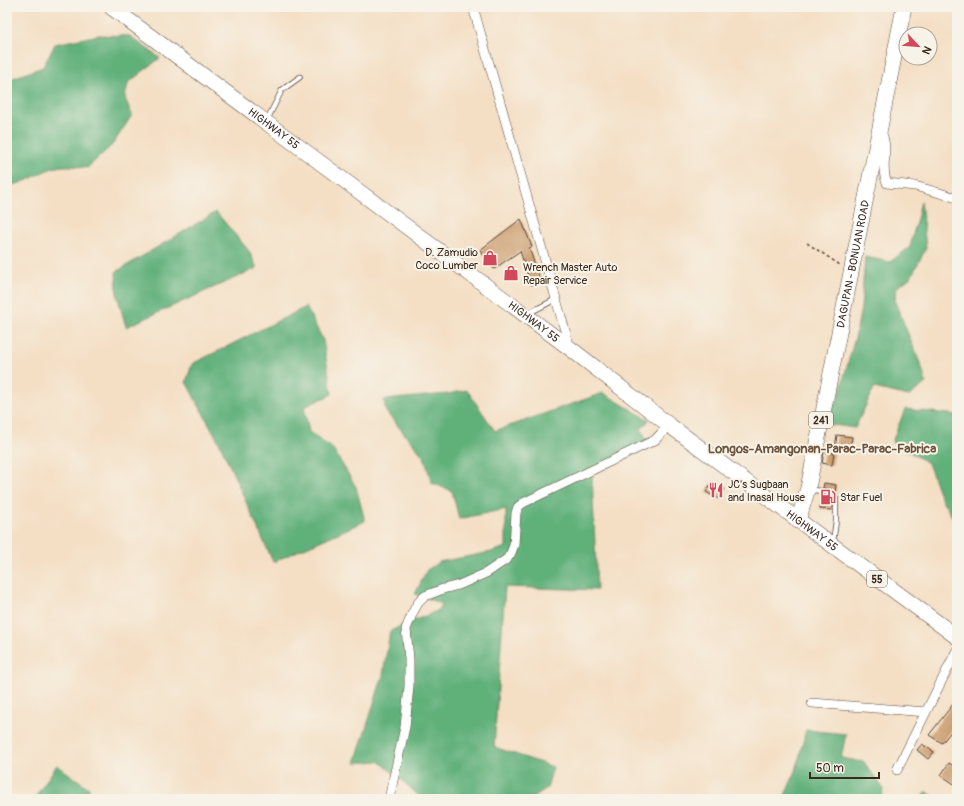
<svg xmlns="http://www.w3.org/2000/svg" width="964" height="806" viewBox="0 0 964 806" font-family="Pangolin,sans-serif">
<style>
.forest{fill:#61b07a;stroke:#4e6d4c}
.building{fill:#cea175}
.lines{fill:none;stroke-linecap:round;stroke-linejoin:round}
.service-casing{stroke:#574537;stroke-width:6}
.minor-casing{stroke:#574537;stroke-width:10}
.primary-casing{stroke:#574537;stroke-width:16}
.trunk-casing{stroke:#574537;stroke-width:16}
.path{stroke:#574537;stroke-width:1.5;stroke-dasharray:3 3;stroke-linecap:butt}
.service{stroke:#fff;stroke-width:4.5}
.minor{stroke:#fff;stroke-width:9}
.primary{stroke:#fff;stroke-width:15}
.trunk{stroke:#fff;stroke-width:15}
.labels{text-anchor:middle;stroke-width:4;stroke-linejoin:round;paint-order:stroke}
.shield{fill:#f7f3e8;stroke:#73665b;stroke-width:1}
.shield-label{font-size:10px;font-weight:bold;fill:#3b2a1e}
.street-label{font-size:11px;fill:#3b2a1e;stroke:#f7f3e8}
.poi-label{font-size:11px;fill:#3b2a1e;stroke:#f7f3e8;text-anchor:start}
.quarter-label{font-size:13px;font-weight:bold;fill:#6e543c;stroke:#f7f3e8}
</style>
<rect width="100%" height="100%" fill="#f7f3e8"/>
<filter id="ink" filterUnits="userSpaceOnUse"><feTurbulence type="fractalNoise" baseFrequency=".025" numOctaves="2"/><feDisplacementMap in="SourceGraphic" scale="8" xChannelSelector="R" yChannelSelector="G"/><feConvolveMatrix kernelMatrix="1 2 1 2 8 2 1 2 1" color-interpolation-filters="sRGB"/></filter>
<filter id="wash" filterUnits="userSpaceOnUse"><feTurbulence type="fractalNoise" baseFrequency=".012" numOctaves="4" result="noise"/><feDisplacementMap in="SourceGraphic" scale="16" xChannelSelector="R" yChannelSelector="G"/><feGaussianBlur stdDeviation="0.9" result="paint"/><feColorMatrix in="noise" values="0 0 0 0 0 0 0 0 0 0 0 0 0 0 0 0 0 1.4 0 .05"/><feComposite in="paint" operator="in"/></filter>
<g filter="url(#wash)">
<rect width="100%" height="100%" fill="#f4dfc5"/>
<path class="forest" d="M99 35 130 36 160 58 128 83 125 98 132 115 113 144 87 168C75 166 62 164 50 169 36 174 23 186 7 185V164L13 150 7 148V80L43 67 55 44Z
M921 202 926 248 911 277 896 288 895 302 922 368 926 383 909 396 874 388 855 428 825 424 839 395 856 334 861 308 865 257 890 262 910 247Z
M216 212 249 251 257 268 126 327 117 294 116 272Z
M306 307 323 340 332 394 304 407 309 432 333 449 356 487 365 521 273 562 220 444 186 382 192 364Z
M467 390 495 431 603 393 649 420 641 429 650 447 592 474 597 590 505 587 494 747 553 767 547 788 530 799H422L403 781 379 761 355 763 383 675 390 631 439 610 442 604 415 594 427 570 439 562 491 552 506 547V509L459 519 452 491 432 483 424 457 386 412 384 400 447 394Z
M905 409 957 415 953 479 957 486V525L941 498 928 463 892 442Z
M806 730 846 734 841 758 864 762 883 788 882 799H783L796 771Z
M57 765 90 789 81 799H34Z
M926 791 937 799H921Z"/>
<g id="blocks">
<path class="building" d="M521 219 532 247 529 248 541 282 531 285 520 251 494 269 480 250Z
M837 435 852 437 850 450 835 448Z
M824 452 834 453 832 465 822 463Z
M712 482 725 489 719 499 706 492Z
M824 483 836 485 835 494 828 489 823 488Z
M822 495 832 501V510L820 509Z
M957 699V724L942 743 929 735Z
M922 744 934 752 928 759 917 750Z
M949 763 957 768V786L941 775Z"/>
</g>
</g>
<g filter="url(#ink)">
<use href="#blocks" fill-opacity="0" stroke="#574537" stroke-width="1"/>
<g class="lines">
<defs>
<path id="service" d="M267 120 282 90 300 77
M527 314 556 299
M809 489 826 492 836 499V521L833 542"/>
<path id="minor" d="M473 7 570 348
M880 130C891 150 879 165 887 183L915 186 957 198
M812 703 926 712
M897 770 957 650
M389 799 405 727 409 686V659L406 629 413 612 418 603 425 596 443 589 459 585 486 573 507 559 511 553 514 545 516 513 518 507 523 503 655 440 669 425"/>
<g id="primary">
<path id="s1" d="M798 521 808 488 904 7"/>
</g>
<g id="trunk">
<path id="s2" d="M111 7 571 349 669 425 957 637"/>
</g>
</defs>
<use href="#service" class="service-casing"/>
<use href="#minor" class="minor-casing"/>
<use href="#primary" class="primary-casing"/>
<use href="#trunk" class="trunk-casing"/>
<path class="path" d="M807 243 840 265"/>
<use href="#service" class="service"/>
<use href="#minor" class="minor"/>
<use href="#primary" class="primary"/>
<use href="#trunk" class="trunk"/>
</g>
</g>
<defs>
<symbol id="shop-bare" viewBox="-9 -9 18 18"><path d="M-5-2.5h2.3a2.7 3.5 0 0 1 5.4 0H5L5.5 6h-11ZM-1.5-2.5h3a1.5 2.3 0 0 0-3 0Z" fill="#d1495b" stroke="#f7f3e8" stroke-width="2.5" paint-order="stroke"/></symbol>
<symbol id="restaurant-bare" viewBox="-9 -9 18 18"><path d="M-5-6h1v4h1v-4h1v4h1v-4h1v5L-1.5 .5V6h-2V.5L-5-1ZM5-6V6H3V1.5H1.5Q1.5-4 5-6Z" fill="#d1495b" stroke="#f7f3e8" stroke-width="2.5" paint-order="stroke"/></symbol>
<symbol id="fuel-bare" viewBox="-9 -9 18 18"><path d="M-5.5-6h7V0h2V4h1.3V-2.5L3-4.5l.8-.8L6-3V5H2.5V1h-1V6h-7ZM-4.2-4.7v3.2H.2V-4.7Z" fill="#d1495b" stroke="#f7f3e8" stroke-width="2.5" paint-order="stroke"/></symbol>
</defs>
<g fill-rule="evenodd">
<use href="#shop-bare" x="479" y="247" width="22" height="22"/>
<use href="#shop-bare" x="500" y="262" width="22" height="22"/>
<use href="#restaurant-bare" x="705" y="479" width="22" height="22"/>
<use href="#fuel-bare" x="817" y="486" width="22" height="22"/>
</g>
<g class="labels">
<g class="shield">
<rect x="809" y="412" width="24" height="16" rx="3"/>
<rect x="867" y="571" width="20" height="16" rx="3"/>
</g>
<g class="shield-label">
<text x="821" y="424">241</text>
<text x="877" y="583">55</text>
</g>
<g class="street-label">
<text dy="4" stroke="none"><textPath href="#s2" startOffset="203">HIGHWAY 55</textPath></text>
<text dy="4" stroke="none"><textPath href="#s1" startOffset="263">DAGUPAN - BONUAN ROAD</textPath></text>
<text dy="4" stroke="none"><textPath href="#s2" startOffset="527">HIGHWAY 55</textPath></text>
<text dy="4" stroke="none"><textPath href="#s2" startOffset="875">HIGHWAY 55</textPath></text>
</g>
<g class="poi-label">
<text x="478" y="256" text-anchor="end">D. Zamudio<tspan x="478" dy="13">Coco Lumber</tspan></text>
<text x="523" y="271">Wrench Master Auto<tspan x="523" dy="13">Repair Service</tspan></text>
<text x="728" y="488">JC's Sugbaan<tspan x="728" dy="13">and Inasal House</tspan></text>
<text x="840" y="501">Star Fuel</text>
</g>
<g class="quarter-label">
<text x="822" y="453">Longos-Amangonan-Parac‑Parac-Fabrica</text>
</g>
</g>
<rect width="964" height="806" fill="none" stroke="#f7f3e8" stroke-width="24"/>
<g transform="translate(918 46) rotate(116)"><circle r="19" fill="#f7f3e8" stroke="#aca397"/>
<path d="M0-3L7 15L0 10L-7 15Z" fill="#d1495b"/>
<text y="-6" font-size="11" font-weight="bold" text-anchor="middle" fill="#3b2a1e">N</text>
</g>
<path d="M810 772v6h69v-6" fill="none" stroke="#3b2a1e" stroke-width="2"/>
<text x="816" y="772" font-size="12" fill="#3b2a1e" stroke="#f7f3e8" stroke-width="3" paint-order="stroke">50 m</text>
</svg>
